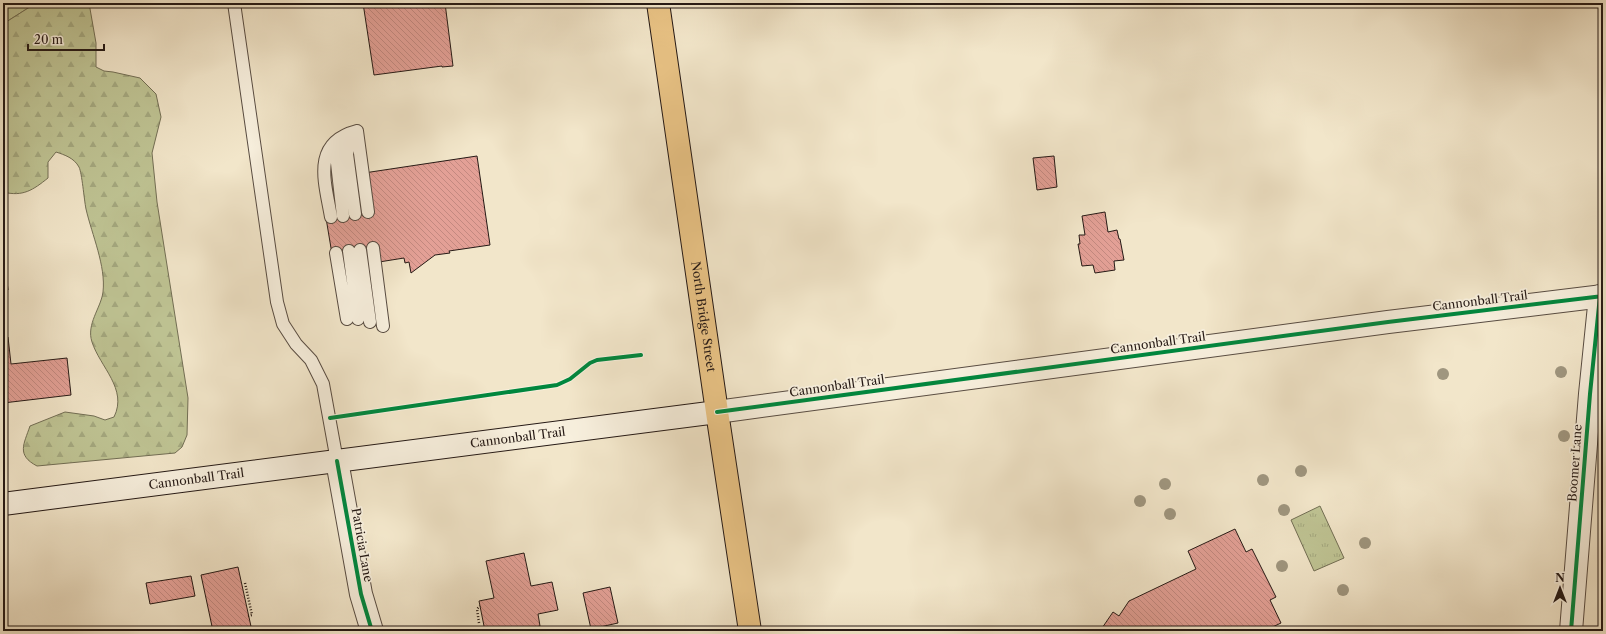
<svg xmlns="http://www.w3.org/2000/svg" width="1606" height="634" viewBox="0 0 1606 634" font-family="'Libre Caslon Text',serif">
<style>
.grass{fill:#bfc494;stroke:#726e54}
.forest{fill:url(#forest-firs);stroke:#726e54}
.park{fill:url(#park-tufts);stroke:#726e54}
.building{fill:url(#building-back-hatch);stroke:#251915}
.lines{fill:none;stroke-linecap:round;stroke-linejoin:round}
.service-casing{stroke:#584c42;stroke-width:14}
.minor-casing{stroke:#584c42;stroke-width:24}
.tertiary-casing{stroke:#584c42;stroke-width:24}
.secondary-casing{stroke:#251915;stroke-width:24}
.trunk-casing{stroke:#251915;stroke-width:24}
.path{stroke:#251915;stroke-width:2.5;stroke-dasharray:1 2;stroke-linecap:butt}
.service{stroke:#f7efdd;stroke-width:12}
.minor{stroke:#f7efdd;stroke-width:22}
.tertiary{stroke:#f7efdd;stroke-width:22}
.secondary{stroke:#f7efdd;stroke-width:22}
.trunk{stroke:#e9c385;stroke-width:22}
.cycleway-casing{stroke:#f7efdd;stroke-width:6}
.cycleway{stroke:#00873e;stroke-width:4}
.tree{fill:#9f967f}
.labels{text-anchor:middle;stroke-width:3.5;stroke-linejoin:round;paint-order:stroke}
.street-label{font-size:12px;fill:#251915;stroke:#f7efdd}
</style>
<defs>
<pattern id="forest-firs" width="22" height="20" patternUnits="userSpaceOnUse"><rect width="22" height="20" fill="#bfc494"/><path d="M5 1l3.5 6h-7zM16 11l3.5 6h-7z" fill="#a4a87f"/></pattern>
<pattern id="park-tufts" width="24" height="20" patternUnits="userSpaceOnUse"><rect width="24" height="20" fill="#bfc494"/><path d="M3 7l-1-3M5 7V3M7 7l1-3M15 17l-1-3M17 17v-4M19 17l1-3" fill="none" stroke="#a4a87f"/></pattern>
<pattern id="building-back-hatch" width="6" height="6" patternUnits="userSpaceOnUse"><rect width="6" height="6" fill="#e3a096"/><path d="M-1 5l2 2M0 0l6 6M5-1l2 2" fill="none" stroke="#c38980"/></pattern>
</defs>
<rect width="100%" height="100%" fill="#f2e6ca"/>
<filter id="stains"><feTurbulence type="fractalNoise" baseFrequency=".005" numOctaves="4"/><feColorMatrix values="0 0 0 0 .2 0 0 0 0 .09 0 0 0 0 .02 0 0 0 .5 -.17"/></filter>
<radialGradient id="worn" r=".72"><stop offset=".6" stop-color="#630" stop-opacity="0"/><stop offset="1" stop-color="#630" stop-opacity=".3"/></radialGradient>
<path class="grass" d="M3 3H36L3 24Z"/>
<path class="forest" d="M36 3H89L96 43V67L104 71 113 72 140 78 156 94 161 117 152 153 157 202 188 398 187 435 182 447 175 453 37 466C16 455 24 444 30 426L65 412 94 416 105 420 114 417C128 389 100 367 92 342 86 324 101 308 103 292 106 266 92 235 86 209 84 199 82 173 79 167 74 158 65 155 56 152L48 162V178C33 190 23 197 3 192V24Z"/>
<path class="park" d="M1320 506 1344 558 1314 571 1291 520Z"/>
<path class="building" d="M363 3H445L453 66 442 67V66L374 75Z
M1284 3H1329L1284 7Z
M477 156 490 245 449 251 450 253 435 255 411 273 409 262 405 263 404 258 379 262 373 248 332 254 326 218 368 212 364 173Z
M1054 156 1057 187 1037 190 1033 158Z
M1105 212 1108 232 1117 230 1119 239H1120L1124 260 1114 261 1115 270 1095 273 1093 265 1082 266 1078 244H1080L1079 235H1085L1082 216Z
M3 272H6L8 290 3 291Z
M3 337H8L11 364 67 358 71 395 3 403Z
M1235 529 1246 552 1252 549 1276 597 1270 600 1281 623 1264 631H1226L1225 629 1220 631H1100L1113 612 1119 616 1129 601 1196 569 1188 551Z
M524 553 531 586 552 582 558 610 538 614 540 626 517 631H485L479 601 494 598 486 561Z
M238 567 252 631H213L201 575Z
M191 576 195 596 150 604 146 583Z
M610 587 618 623 591 629 583 593Z"/>
<g class="lines">
<defs>
<path id="service" d="M234 3 277 302 283 324 296 344 311 360 323 384 337 461
M357 131 368 212
M354 135 349 144 347 154 355 214
M343 141 338 147 336 154 343 216
M331 217C325 182 311 143 357 131
M373 248 383 326
M360 250 370 322
M349 251 358 319
M336 253 347 319"/>
<path id="minor" d="M337 461 361 594 372 631
M1571 631 1590 394 1600 296"/>
<path id="tertiary" d="M717 412 1388 322 1603 296"/>
<g id="secondary">
<path id="s1" d="M3 504 717 412"/>
</g>
<g id="trunk">
<path id="s2" d="M658 3 717 412 750 631"/>
</g>
</defs>
<use href="#service" class="service-casing"/>
<use href="#minor" class="minor-casing"/>
<use href="#tertiary" class="tertiary-casing"/>
<use href="#secondary" class="secondary-casing"/>
<use href="#trunk" class="trunk-casing"/>
<path class="path" d="M245 583 252 615 248 616
M479 623 477 609 480 606"/>
<use href="#service" class="service"/>
<use href="#minor" class="minor"/>
<use href="#tertiary" class="tertiary"/>
<use href="#secondary" class="secondary"/>
<use href="#trunk" class="trunk"/>
<defs>
<path id="cycleway" d="M717 412 1388 322 1603 296
M330 418 557 385 570 379 590 363 597 360 641 355
M337 461 361 594 372 631
M1571 631 1590 394 1600 296"/>
</defs>
<use href="#cycleway" class="cycleway-casing"/>
<use href="#cycleway" class="cycleway"/>
</g>
<g class="tree">
<circle cx="1561" cy="372" r="6"/>
<circle cx="1443" cy="374" r="6"/>
<circle cx="1564" cy="436" r="6"/>
<circle cx="1301" cy="471" r="6"/>
<circle cx="1263" cy="480" r="6"/>
<circle cx="1165" cy="484" r="6"/>
<circle cx="1140" cy="501" r="6"/>
<circle cx="1284" cy="510" r="6"/>
<circle cx="1170" cy="514" r="6"/>
<circle cx="1365" cy="543" r="6"/>
<circle cx="1282" cy="566" r="6"/>
<circle cx="1343" cy="590" r="6"/>
</g>
<g class="labels">
<g class="street-label">
<text transform="translate(1480 301) rotate(-7)" y="4">Cannonball Trail</text>
<text dy="4" stroke="none"><textPath href="#s2" startOffset="317">North Bridge Street</textPath></text>
<text transform="translate(1158 343) rotate(-8)" y="4">Cannonball Trail</text>
<text transform="translate(837 386) rotate(-8)" y="4">Cannonball Trail</text>
<text dy="4" stroke="none"><textPath href="#s1" startOffset="519">Cannonball Trail</textPath></text>
<text transform="translate(1575 463) rotate(-86)" y="4">Boomer Lane</text>
<text dy="4" stroke="none"><textPath href="#s1" startOffset="195">Cannonball Trail</textPath></text>
<text transform="translate(362 545) rotate(80)" y="4">Patricia Lane</text>
</g>
</g>
<rect width="1606" height="634" fill="none" stroke="#f2e6ca" stroke-width="16"/>
<rect x="4" y="4" width="1598" height="626" fill="none" stroke="#251915" stroke-width="2"/>
<rect x="8" y="8" width="1590" height="618" fill="none" stroke="#251915"/>
<g transform="translate(1560 588)" stroke="#f7efdd" stroke-width="3" paint-order="stroke">
<path d="M0-3L7 15L0 10L-7 15Z" fill="#251915"/>
<text y="-6" font-size="11" font-weight="bold" text-anchor="middle" fill="#251915">N</text>
</g>
<path d="M28 44v6h76v-6" fill="none" stroke="#251915" stroke-width="2"/>
<text x="34" y="44" font-size="12" fill="#251915" stroke="#f7efdd" stroke-width="3" paint-order="stroke">20 m</text>
<rect width="100%" height="100%" filter="url(#stains)"/>
<rect width="100%" height="100%" fill="url(#worn)"/>
</svg>
